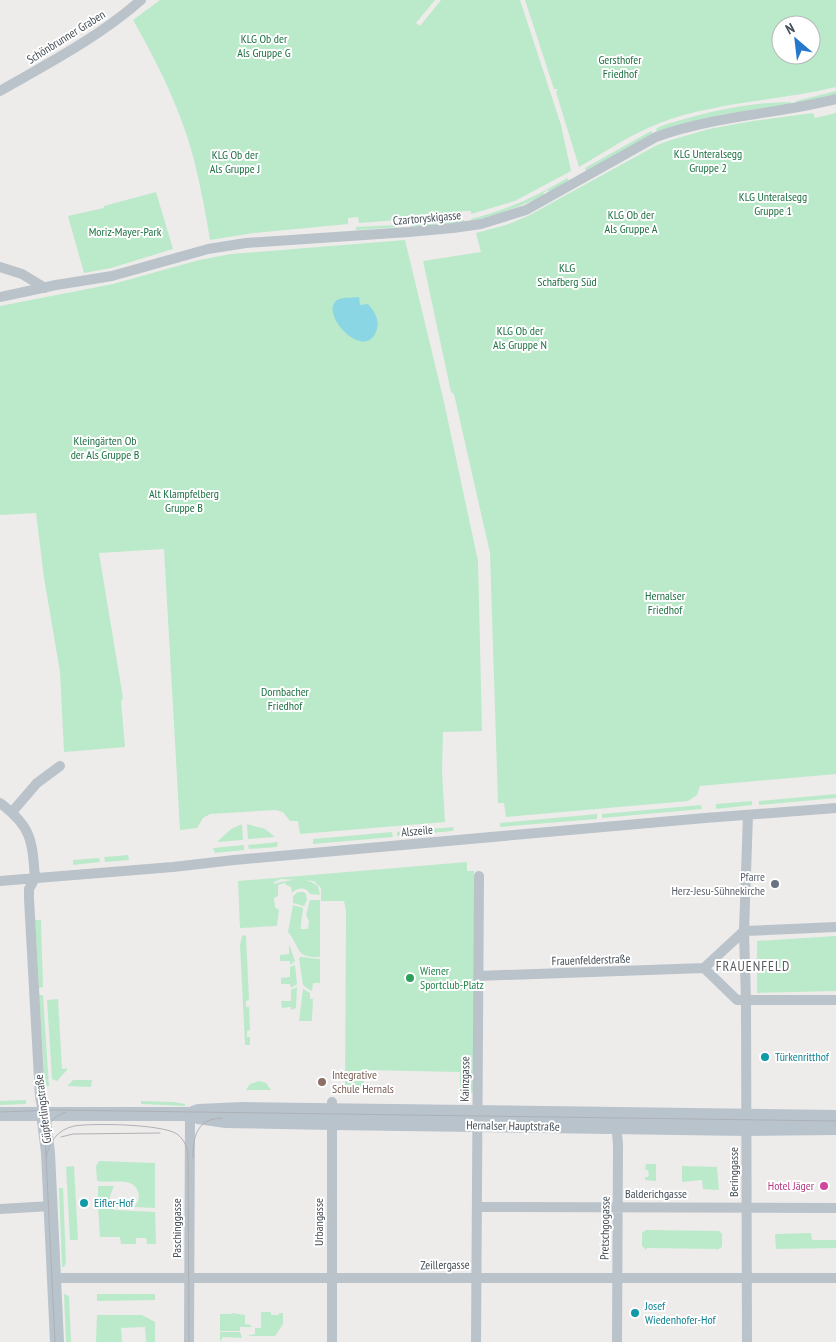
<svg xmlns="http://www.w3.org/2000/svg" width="836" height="1342" viewBox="0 0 836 1342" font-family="'PT Sans Narrow',sans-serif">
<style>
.green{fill:#bbeaca;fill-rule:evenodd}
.water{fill:#8bd6e4}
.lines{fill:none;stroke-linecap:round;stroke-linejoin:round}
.minor{stroke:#bac3ca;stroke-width:10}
.secondary{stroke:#b8c3cc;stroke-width:14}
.tram{stroke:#aeb1b5;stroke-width:1}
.worship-dot{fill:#6b7280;stroke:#fff;stroke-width:2}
.leisure-dot{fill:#2e9e5b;stroke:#fff;stroke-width:2}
.culture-dot{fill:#0f9aa8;stroke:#fff;stroke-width:2}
.education-dot{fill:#8d6e63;stroke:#fff;stroke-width:2}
.hotel-dot{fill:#d1479c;stroke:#fff;stroke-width:2}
.labels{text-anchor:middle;stroke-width:4;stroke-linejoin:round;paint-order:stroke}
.street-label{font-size:12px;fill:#454f57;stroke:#fff}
.park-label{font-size:12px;fill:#1d7142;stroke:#fff}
.worship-label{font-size:12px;fill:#5b616d;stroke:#fff;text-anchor:end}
.leisure-label{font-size:12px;fill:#27864d;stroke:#fff;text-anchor:start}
.culture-label{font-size:12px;fill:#0d838f;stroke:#fff;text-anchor:start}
.education-label{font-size:12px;fill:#785e54;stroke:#fff;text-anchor:start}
.hotel-label{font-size:12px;fill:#b23c85;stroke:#fff;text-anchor:end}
.neighbourhood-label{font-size:14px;letter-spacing:1px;fill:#585c5f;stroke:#fff}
</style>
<rect width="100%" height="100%" fill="#eeebeb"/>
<path class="green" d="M160 0H435L416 23 420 26 441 0H520L561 125 571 171 515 201 471 214V211H462V215L359 223 358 217 348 218V224L254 233 210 240C206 215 201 189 195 164 183 114 159 66 133 20Z
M525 0H836V87C779 101 714 102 660 123 631 134 605 152 579 167L556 92 557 91V89H554ZM781 25H811V55H781Z
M836 91V95L796 104V101Z
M791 102V104C746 111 700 116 657 132L656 129C663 124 672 123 681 120 716 110 754 102 791 102Z
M813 113 815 118 836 113V774L700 786 697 795 688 801 506 817 504 803H498L490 553 454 394 451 392 423 261 481 252 476 233 506 225 528 216 657 145 671 140 709 129 753 121Z
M651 131 653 134 586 171 585 168Z
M567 178 569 181 549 192 548 190 543 193 544 195C520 207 497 215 471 221V219C506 210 536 197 567 178Z
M156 192 173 249 111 268 84 273 68 216 104 208V206Z
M464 220 465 222 410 227 414 224Z
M398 225 401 227 356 230V227Z
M405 240 444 402 478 561 482 731 443 732 442 772 445 822 300 834 298 821H290L283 812 275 810 210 814 203 818 197 828 180 830 164 549 99 553 123 698 121 701 125 747 64 752 60 672 44 578 36 513 0 515V306L113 284 199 260 231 254Z
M836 794V798L759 805V801Z
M752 801V805L716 809V804Z
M701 805 702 809 602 818V814Z
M597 814V819L500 827V823Z
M242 824 243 840 217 842 231 829Z
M247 824 265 829 275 837 248 839Z
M454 827 453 831 397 836V832Z
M392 832 393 837 313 844V839Z
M278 842 277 847 249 849 248 845Z
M244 845V850L215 853 213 848Z
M128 855 129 860 105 862 104 857Z
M99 858 100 862 73 865V860Z
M467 862V871H474L475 1093H460V1072L364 1070V1091H345L346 911 344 901H321V888L314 881 281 879 274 882V884C286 880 307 877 318 886L320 895 310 894C306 887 298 887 292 893L291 887 286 885 285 883 278 885V896L274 898 275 907 279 910 277 926 240 928 238 881Z
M298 892H304L306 894 307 900 304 906 293 903V896Z
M310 900H320V957C294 958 301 947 288 932L293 905 303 908C303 916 300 922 301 929H308L309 921 306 915Z
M35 920H41L43 987 39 988Z
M246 935 249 1000 246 1001V1007H249L250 1030 247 1031V1037H250V1045H245L240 945 242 936Z
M836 936V991L757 993V941Z
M289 944 295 961 290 965V961H280V955L289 954Z
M301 957 320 959V983H313L312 990 311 991 303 985 299 958Z
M295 965 297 984 291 988 290 984H281V978L290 977V967Z
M297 987 296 1008 291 1010V1007L282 1008 281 1001H291V990Z
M303 989 310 993V999H313L312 1021H299Z
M39 995H43L49 1086H45Z
M58 999 62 1069 67 1068V1070L57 1081 52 1079 47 1000Z
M73 1080H92L91 1087 67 1086Z
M259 1081 266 1083 271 1090H246L250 1084Z
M26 1100V1104L0 1105V1101Z
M141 1101 174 1102 185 1104V1106L141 1104Z
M99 1161 155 1163V1208L134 1207C138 1203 140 1198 138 1192 134 1176 109 1184 97 1181L96 1166Z
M646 1164H656V1181L645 1180V1177H648L649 1174 648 1170H645Z
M74 1166 78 1240H70L66 1167Z
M682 1166 717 1167 719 1190 703 1189 702 1180 682 1182Z
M98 1186H114C110 1195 107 1201 114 1210L155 1212 156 1244H147L146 1238H136V1244H121L120 1237H100L98 1206H101V1201L98 1199Z
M59 1188H63L66 1263 64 1267H62Z
M646 1230 719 1231 722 1234V1247L717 1250V1249L647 1248 646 1250 642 1246V1233Z
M811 1233 812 1240H836V1248L776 1249 775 1234Z
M64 1294 69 1296 71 1342H66Z
M97 1294H155V1300L97 1301Z
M261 1312H271V1315H279V1313H283V1324L275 1336H247L255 1334V1328H261Z
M232 1313 245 1315V1324L251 1325V1327H240V1331H220V1314H231Z
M97 1315H142L155 1322V1342H146L145 1327 121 1328 122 1342H96Z
M220 1332H240L242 1338 223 1337 220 1342Z"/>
<path class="water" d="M359 297 360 305 368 304C374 311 380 320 377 329 366 366 315 310 339 299 345 297 353 298 359 297Z"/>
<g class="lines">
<path class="minor" d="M0 91C49 63 99 37 141 0
M0 267 22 274 45 288
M0 297 56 285 112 276 208 249 246 243 409 232 453 228 481 224 526 210 656 137C714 116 776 114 836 99
M0 803C32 827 32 840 35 878
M12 812 37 783 60 766
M35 878 29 889V899L40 1096 43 1113
M0 881 173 867 234 860 705 818 836 808
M704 968 744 931 836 927
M704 968 737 1000H836
M478 976 704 968
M332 1102V1342
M616 1121 618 1145 617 1342
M477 1207 836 1208
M0 1209 51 1206
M54 1278H836
M189 1342 190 1114
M476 1342 479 876
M747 1342 746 1001 744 931 748 815"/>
<path class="secondary" d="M43 1113 48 1153 57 1342
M0 1114H190L198 1111 243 1109 836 1117
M198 1117 226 1121 332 1123 746 1129 836 1128"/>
<path class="tram" d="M0 1112 54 1110 836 1121
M61 1137 73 1134 160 1133
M46 1158C49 1142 57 1130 74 1126 93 1123 162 1124 177 1134 185 1140 188 1149 188 1158L189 1342
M193 1158C193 1137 196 1119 222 1118
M55 1342 45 1136C47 1124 54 1116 66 1112"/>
</g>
<circle class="worship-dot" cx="775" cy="884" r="5"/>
<circle class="leisure-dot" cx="410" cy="978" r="5"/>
<g class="culture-dot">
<circle cx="765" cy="1057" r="5"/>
<circle cx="84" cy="1203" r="5"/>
<circle cx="635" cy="1313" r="5"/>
</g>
<circle class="education-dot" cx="322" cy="1082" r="5"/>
<circle class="hotel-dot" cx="824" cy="1186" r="5"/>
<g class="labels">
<g class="street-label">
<text transform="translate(66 37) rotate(-32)" y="4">Schönbrunner Graben</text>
<text transform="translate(427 218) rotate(-5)" y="4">Czartoryskigasse</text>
<text transform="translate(417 831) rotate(-5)" y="4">Alszeile</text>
<text transform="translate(591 960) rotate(-2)" y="4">Frauenfelderstraße</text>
<text transform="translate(465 1079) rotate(-89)" y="4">Kainzgasse</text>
<text transform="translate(43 1109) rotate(-97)" y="4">Güpferlingstraße</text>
<text transform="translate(513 1126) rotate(1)" y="4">Hernalser Hauptstraße</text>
<text transform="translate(734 1172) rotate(-90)" y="4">Beringgasse</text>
<text x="656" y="1198">Balderichgasse</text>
<text transform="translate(319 1222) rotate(-90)" y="4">Urbangasse</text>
<text transform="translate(177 1228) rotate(-90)" y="4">Paschinggasse</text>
<text transform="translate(605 1228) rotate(-89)" y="4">Pretschgogasse</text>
<text transform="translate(445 1265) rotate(-1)" y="4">Zeillergasse</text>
</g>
<g class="park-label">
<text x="264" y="43">KLG Ob der<tspan x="264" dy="14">Als Gruppe G</tspan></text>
<text x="620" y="64">Gersthofer<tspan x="620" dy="14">Friedhof</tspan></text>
<text x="708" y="158">KLG Unteralsegg<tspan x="708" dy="14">Gruppe 2</tspan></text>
<text x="235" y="159">KLG Ob der<tspan x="235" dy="14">Als Gruppe J</tspan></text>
<text x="773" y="201">KLG Unteralsegg<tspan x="773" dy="14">Gruppe 1</tspan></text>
<text x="631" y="219">KLG Ob der<tspan x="631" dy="14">Als Gruppe A</tspan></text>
<text x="125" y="236">Moriz-Mayer-Park</text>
<text x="567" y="272">KLG<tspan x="567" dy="14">Schafberg Süd</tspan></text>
<text x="520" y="335">KLG Ob der<tspan x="520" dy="14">Als Gruppe N</tspan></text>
<text x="105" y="445">Kleingärten Ob<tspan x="105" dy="14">der Als Gruppe B</tspan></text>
<text x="184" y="498">Alt Klampfelberg<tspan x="184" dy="14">Gruppe B</tspan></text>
<text x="665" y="600">Hernalser<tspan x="665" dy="14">Friedhof</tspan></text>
<text x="285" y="696">Dornbacher<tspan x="285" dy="14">Friedhof</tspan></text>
</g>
<g class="worship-label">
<text x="765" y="881">Pfarre<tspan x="765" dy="14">Herz-Jesu-Sühnekirche</tspan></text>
</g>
<g class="leisure-label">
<text x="420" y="975">Wiener<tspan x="420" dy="14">Sportclub-Platz</tspan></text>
</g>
<g class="culture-label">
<text x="775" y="1061">Türkenritthof</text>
<text x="94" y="1207">Eifler-Hof</text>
<text x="645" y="1310">Josef<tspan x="645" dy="14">Wiedenhofer-Hof</tspan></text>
</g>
<g class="education-label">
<text x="332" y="1079">Integrative<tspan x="332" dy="14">Schule Hernals</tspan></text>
</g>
<g class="hotel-label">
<text x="814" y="1190">Hotel Jäger</text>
</g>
<g class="neighbourhood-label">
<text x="753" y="971">FRAUENFELD</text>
</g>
</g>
<g transform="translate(796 40) rotate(332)"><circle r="24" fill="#ffffff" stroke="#b5b9bc"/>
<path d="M0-4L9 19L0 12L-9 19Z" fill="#2678cd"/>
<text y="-8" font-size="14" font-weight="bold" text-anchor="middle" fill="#454f57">N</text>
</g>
</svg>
